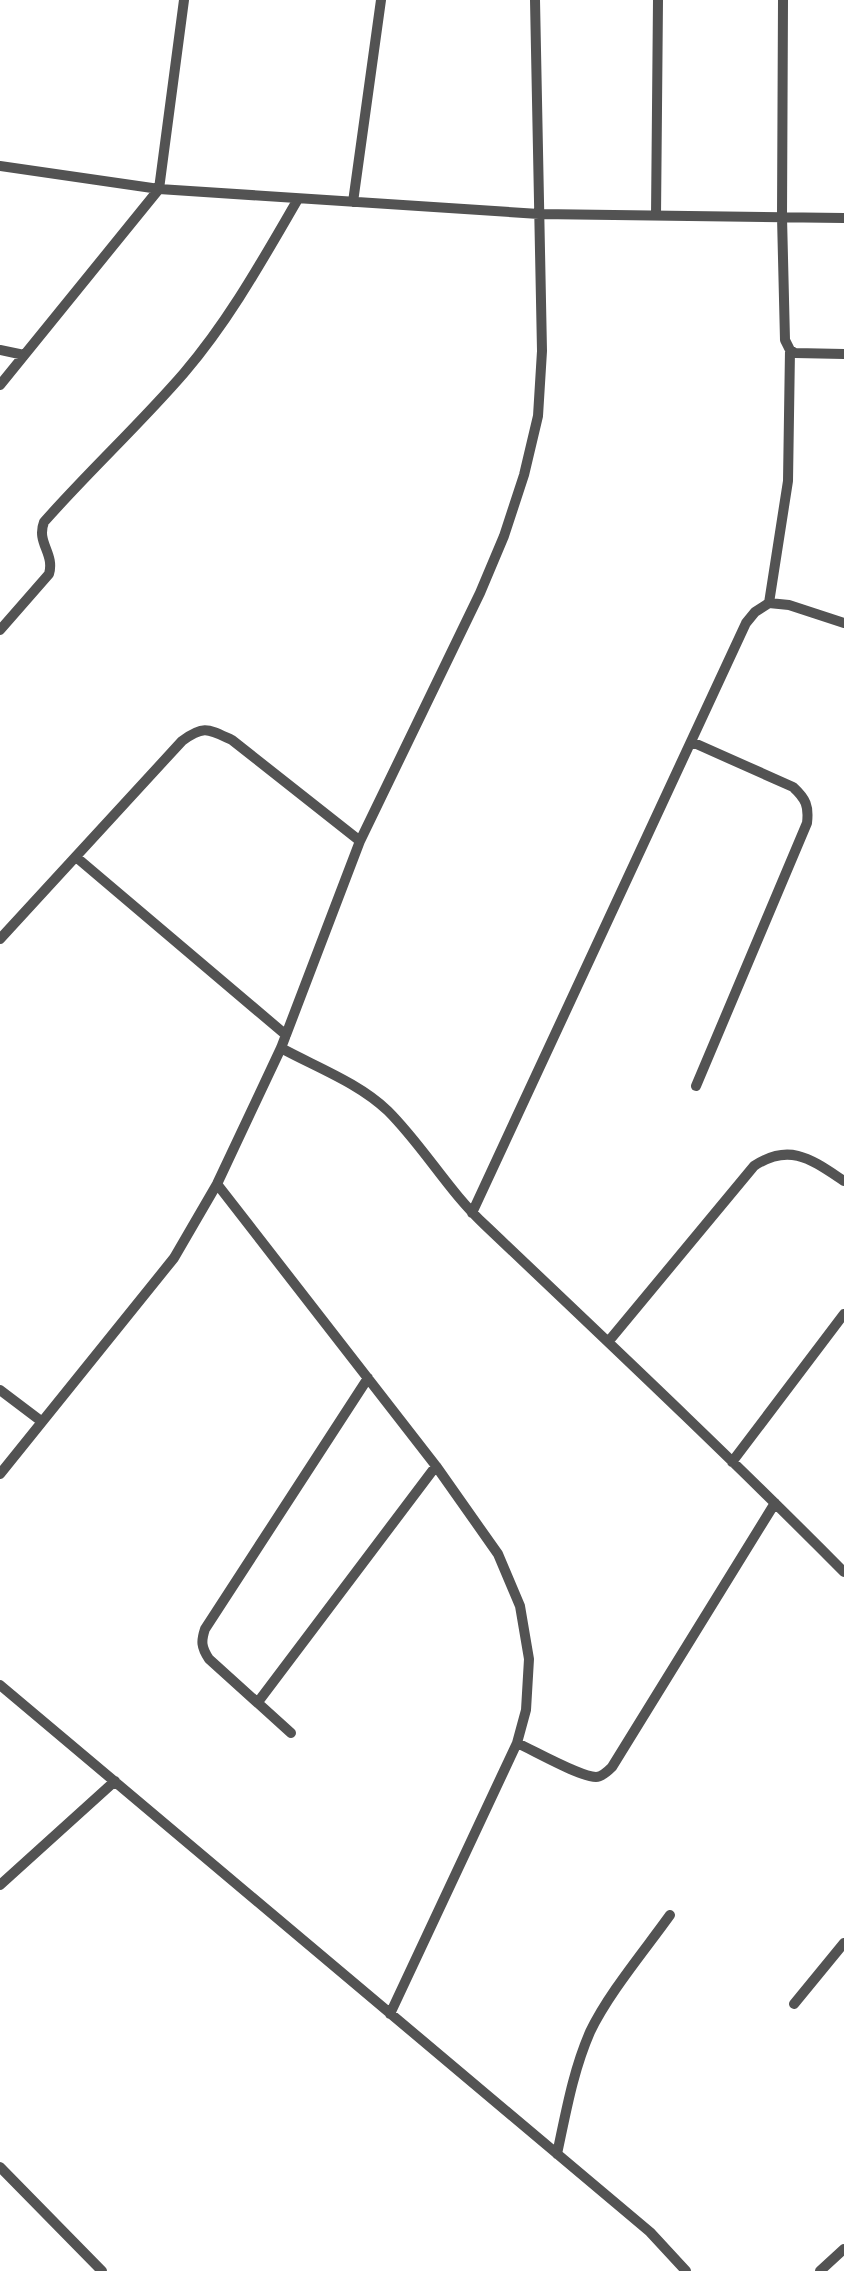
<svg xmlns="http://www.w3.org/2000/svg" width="844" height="2271" viewBox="0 0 844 2271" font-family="'Asap Condensed',sans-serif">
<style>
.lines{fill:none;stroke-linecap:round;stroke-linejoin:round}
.street{stroke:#535353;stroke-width:10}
</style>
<rect width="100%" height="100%" fill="#fff"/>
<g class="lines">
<path class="street" d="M783 0 782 217 785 340 790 350 795 353 844 354
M0 166 159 189 539 214 844 218
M353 202 381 0
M656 216 658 0
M0 350 24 355
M0 385 159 189 184 0
M769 603 788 481 790 350
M0 630 49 574C55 553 36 543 44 522 89 471 140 424 184 373 230 319 263 259 298 199
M692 742 793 787C806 799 809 806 807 823L696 1086
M76 857 286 1035
M0 939 182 741C204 725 208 729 232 740L360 841
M281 1048C316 1067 359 1083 388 1111 424 1147 449 1192 486 1226 606 1340 727 1454 844 1572
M217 1184 436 1466 498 1554 520 1606 529 1659 526 1710 517 1743 390 2014
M472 1213 746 623 755 612 769 603 789 605 844 623
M608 1342 754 1166C790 1142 812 1160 844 1181
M0 1390 41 1421
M732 1462 844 1314
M0 1474 174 1258 217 1184 281 1048 360 841 480 593 504 536 524 475 538 416 542 351 535 0
M0 1685 650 2232 686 2271
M258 1702 436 1466
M291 1733 209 1659C201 1647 201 1641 205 1629L368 1378
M517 1743C533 1750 580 1777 596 1777 602 1777 608 1771 612 1767L775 1503
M0 1885 115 1781
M794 2004 844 1943
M557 2154C566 2112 573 2071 590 2032 608 1994 645 1950 670 1915
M0 2167 102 2271
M820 2271 844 2249"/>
</g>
</svg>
